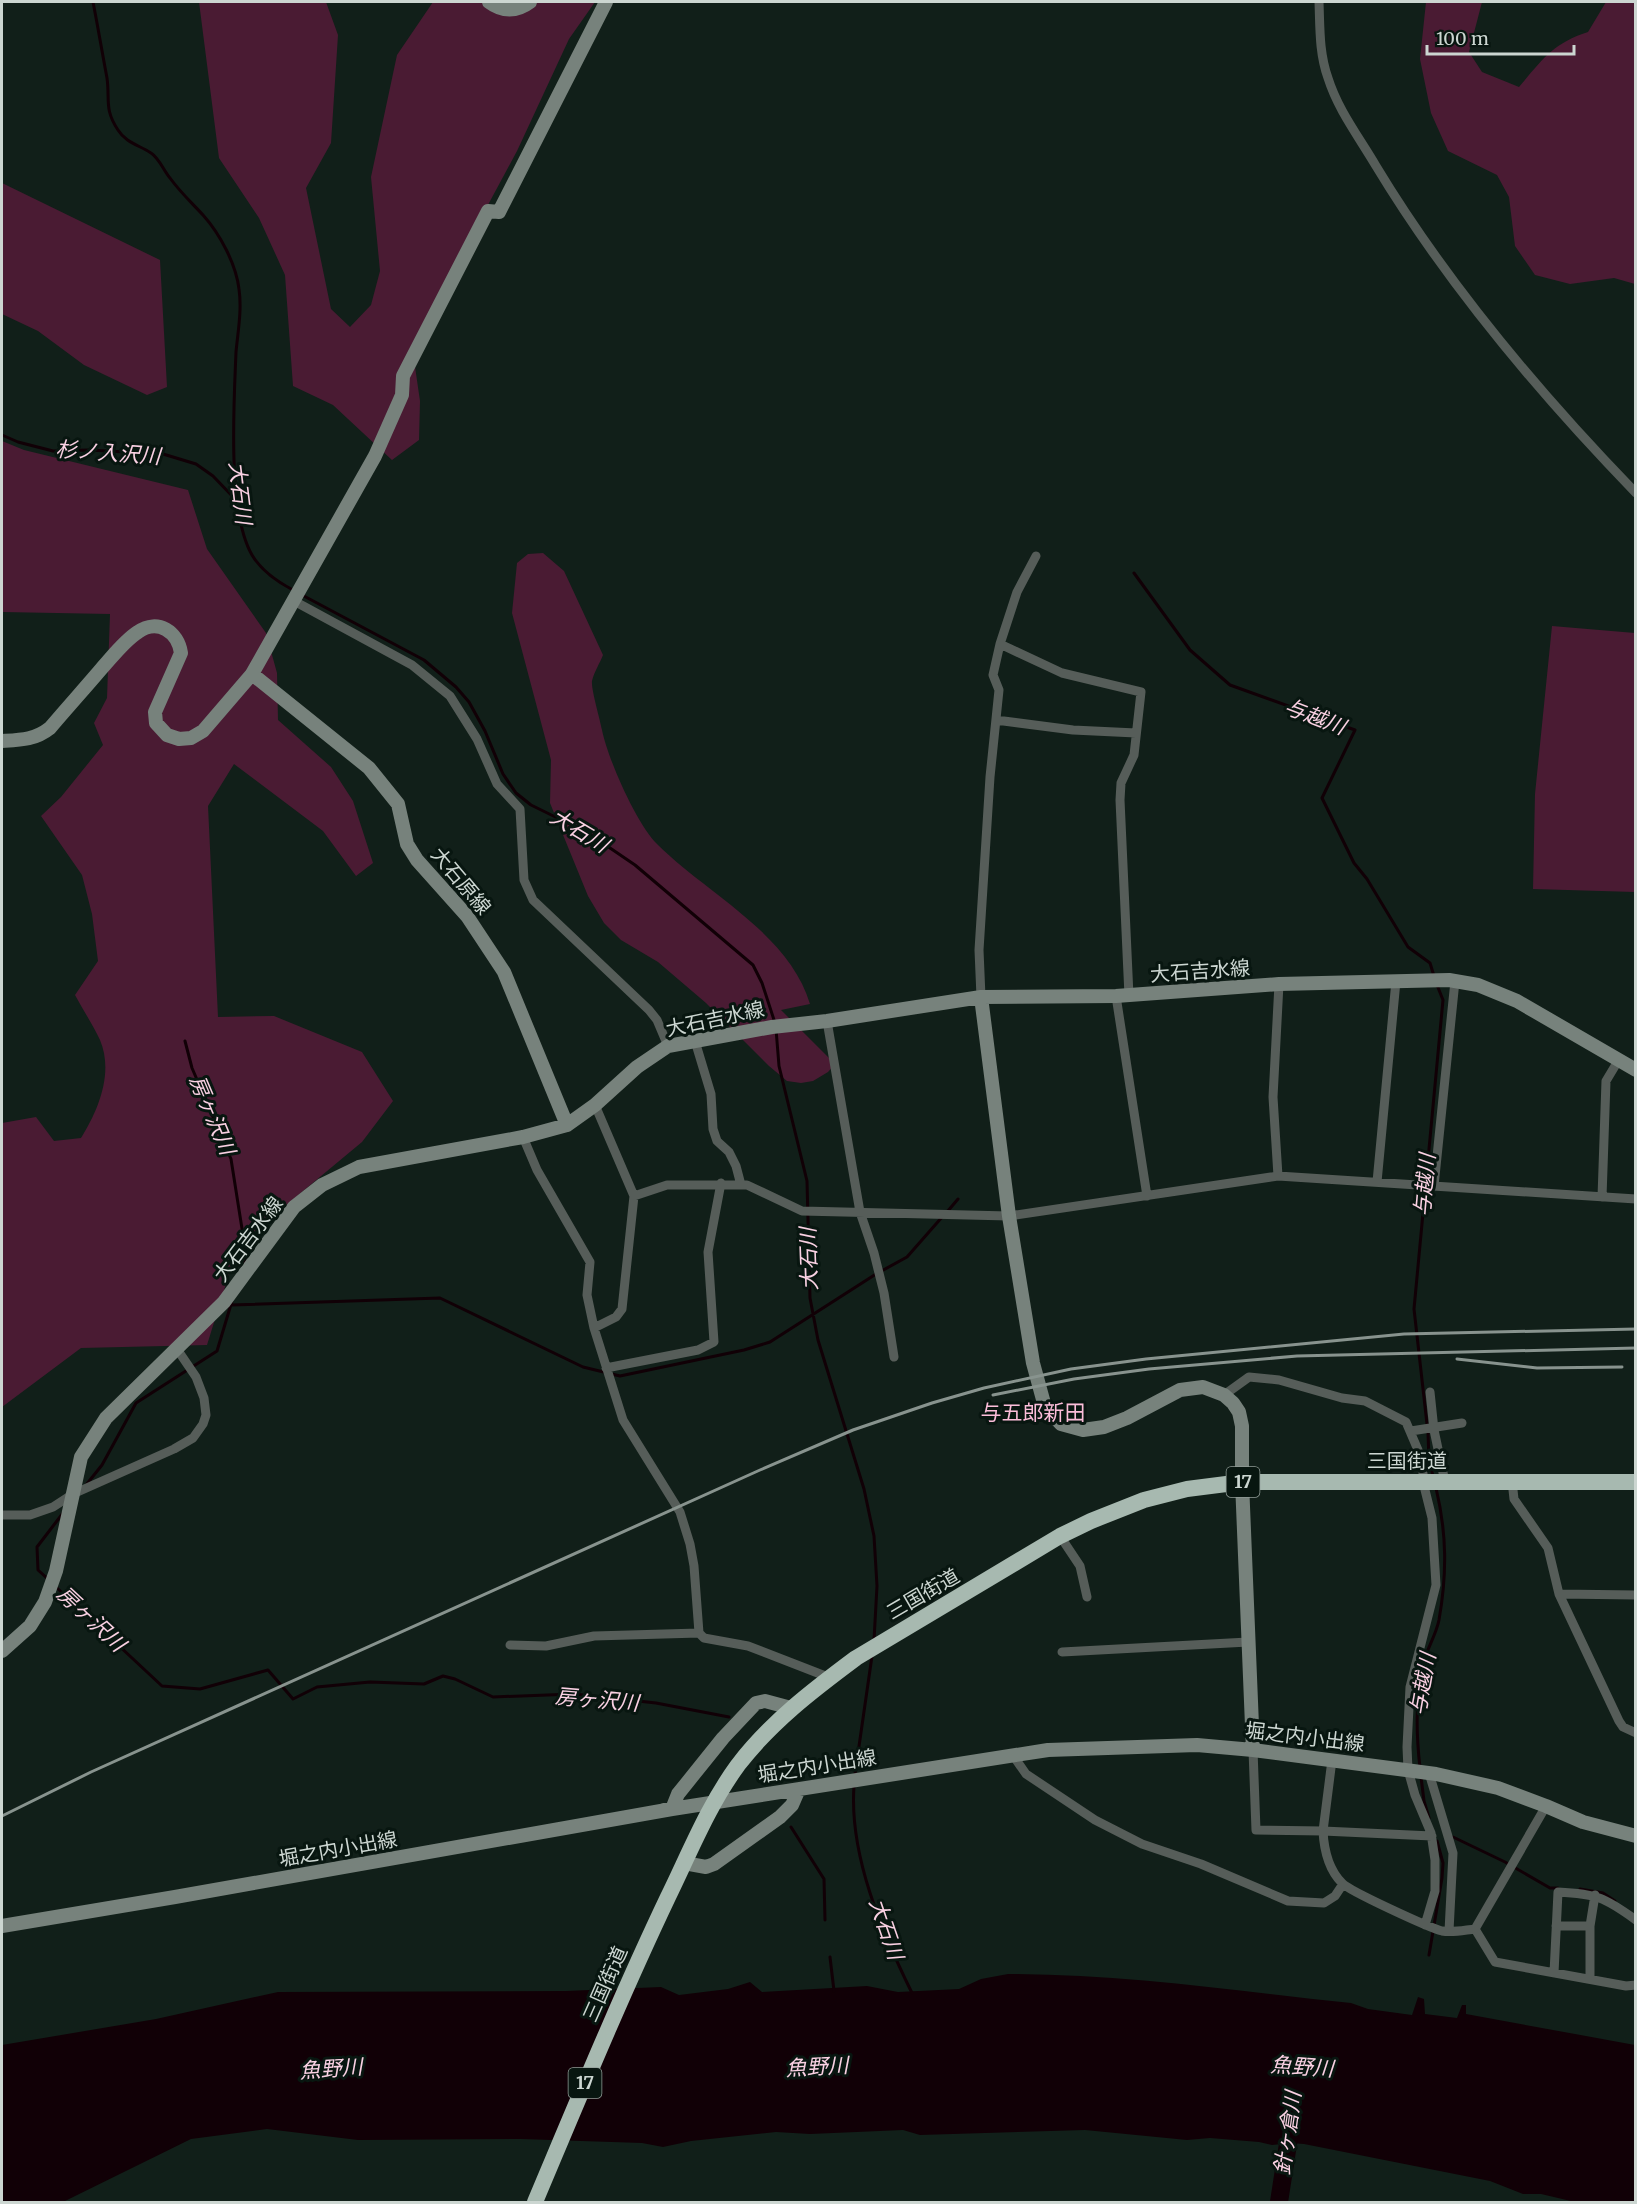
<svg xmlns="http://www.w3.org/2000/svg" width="1637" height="2204" viewBox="0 0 1637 2204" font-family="Merriweather,'Noto Sans JP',serif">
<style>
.green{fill:#4a1b33}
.water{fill:#110006}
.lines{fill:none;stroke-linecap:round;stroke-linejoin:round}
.stream{stroke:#110006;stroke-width:3}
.river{stroke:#110006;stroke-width:18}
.street{stroke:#565d59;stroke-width:9}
.secondary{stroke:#77827c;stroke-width:14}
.highway{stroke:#a7b9b0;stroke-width:16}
.rail{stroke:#88938e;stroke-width:3}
.labels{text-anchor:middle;stroke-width:6;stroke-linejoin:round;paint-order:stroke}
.shield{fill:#081610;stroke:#919c97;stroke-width:1.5}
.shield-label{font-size:18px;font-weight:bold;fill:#ccd6d1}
.street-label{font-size:20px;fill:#ccd6d1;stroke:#081610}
.water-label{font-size:21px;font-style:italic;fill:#fad1e3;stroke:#081610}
.neighbourhood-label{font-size:21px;fill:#fbbdd9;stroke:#081610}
</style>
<rect width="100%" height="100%" fill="#111f19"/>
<path class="green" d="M199 2H326L338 35 331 143 306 188 331 309 350 327 371 305 380 271 371 177 397 55 433 2H595L569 39 517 151 412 346 420 401 419 440 392 460 333 405 293 386 285 275 259 218 219 158Z
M1426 2H1482L1469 52 1482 72 1519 87C1542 60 1553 43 1588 32L1606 2H1635V284L1614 278 1570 284 1535 275 1515 246 1509 197 1497 175 1448 151 1431 113 1420 59Z
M2 183 160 260 167 387 147 395 84 365 38 331 2 314Z
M2 441 24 450 188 490 207 549 266 633 277 673 278 720 331 767 353 801 373 863 356 876 323 831 234 764 208 806 218 1017 274 1016 362 1052 393 1101 362 1142 249 1236 229 1274 207 1345 81 1348 2 1407V1123L36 1117 54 1141 81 1138C98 1111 114 1073 100 1040 93 1025 83 1010 75 995L98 961 92 914 82 875 41 816 61 797 103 745 94 723 107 698 110 614 2 612Z
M543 553 564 571 603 655C600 663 594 672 592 681 591 689 600 719 602 730 608 759 636 823 657 844 707 894 789 933 810 1004L781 1010 835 1064 828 1072 813 1081 801 1083 787 1081 769 1066 706 1003 658 962 621 940 604 923 588 896 550 803 551 760 512 613 517 563 528 554Z
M1552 626 1635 633V892L1533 889 1535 794Z"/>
<path class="water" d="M1008 1974C1123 1974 1237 1991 1351 2003L1368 2009 1412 2015 1418 1997 1424 1999 1425 2014 1457 2018 1462 2005H1466V2014L1635 2045V2202H1575L1541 2194H1523L1490 2181 1304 2144 1291 2143 1272 2145 1259 2142 1210 2138 1187 2140 1085 2130 920 2135 903 2130 810 2134 776 2132 691 2141 663 2147 642 2143 521 2139 358 2140 267 2129 191 2139 63 2202H2V2045L156 2019 278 1992 566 1991 661 1987 679 1995 728 1989 750 1982 762 1992 867 1986 898 1992 959 1989 981 1979Z"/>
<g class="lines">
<path class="stream" d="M93 2C98 27 102 52 107 78 110 100 104 109 118 130 126 143 139 145 151 153 159 158 164 171 170 178 180 192 192 203 203 215 220 234 236 264 239 289 242 310 238 331 236 352 234 403 227 512 252 555 261 570 278 582 293 590
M2 435 18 442 53 451 89 450 163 454 196 464 213 476 236 500
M1134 573 1190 650 1230 685 1355 730 1322 798 1354 863 1367 879 1408 947 1430 963 1434 976
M302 595 424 660 456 687 469 702 485 731 503 774 516 793 531 805 588 833 635 865 753 965 762 983 775 1023
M776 1029 779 1066 807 1181 810 1298 818 1340 864 1489 874 1536 877 1586 874 1640
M185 1041 192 1068 231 1159 246 1254 242 1269
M947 1212 958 1199
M231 1305 440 1298 583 1367 620 1376 744 1350 770 1342 876 1274 907 1257 943 1216
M1433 1476 1429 1460 1428 1433 1414 1309 1443 1000 1437 985
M86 1485 102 1465 136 1403 217 1351 232 1301
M49 1580 38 1570 37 1547 63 1513
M56 1587 162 1686 200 1689 268 1670 293 1699 317 1687 370 1682 424 1684 443 1676 455 1679 493 1697 574 1694 656 1703 729 1717
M1420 1768C1416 1733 1415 1698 1423 1663 1427 1649 1436 1635 1439 1620 1447 1574 1447 1534 1436 1488
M855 1774 872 1656
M1421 1777 1424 1801 1429 1818
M854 1786C849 1855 882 1932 912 1993
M791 1827 824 1879 825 1920
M1453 1837 1505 1862 1550 1888H1558
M1580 1889 1603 1893 1615 1901
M1429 1955 1442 1878 1443 1863 1437 1841
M830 1957 834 1991"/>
<path class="river" d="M1279 2202 1292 2118"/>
<path class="street" d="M1319 2C1320 27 1319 53 1328 78 1338 110 1359 137 1376 166 1448 285 1539 393 1636 493
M294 601 412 665 450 696 477 739 497 784 520 809 524 880 533 900 649 1010 657 1020 668 1046
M1000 644 1062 673 1141 692 1134 755 1121 783 1120 800 1129 996
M996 720 1073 730 1136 733
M1116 996 1147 1196
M981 997 979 950 990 777 999 690 993 675 1000 644 1017 592 1036 556
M827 1021 860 1212 874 1253 884 1293 894 1357
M695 1041 711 1094 713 1129 717 1141 729 1152 736 1166 741 1185
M523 1137 537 1170 590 1262 587 1295 594 1328 623 1420 680 1512 690 1544 694 1566 699 1633 704 1638 748 1646 828 1677
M1278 1176 1273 1097 1279 984
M1377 1182 1396 981
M1434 1186 1455 981
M634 1196 667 1185H747L802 1211 1009 1216 1278 1176 1636 1199
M1602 1197 1606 1081 1618 1061
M594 1328 616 1317 622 1309 634 1196 595 1105
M606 1368 698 1350 714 1342 708 1252 721 1183
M1430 1392 1434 1430 1445 1482
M1224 1395 1249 1377 1279 1380 1342 1398 1365 1401 1406 1422 1418 1450 1423 1468V1482L1432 1518 1436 1585 1410 1687 1407 1747 1408 1770 1415 1795 1431 1833 1435 1860V1891L1425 1925
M1411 1431 1462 1423
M1512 1481 1514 1499 1548 1548 1559 1594 1619 1721 1623 1727 1636 1733
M2 1515H30L53 1507 73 1494 174 1449 193 1438 203 1424 206 1415 204 1398 196 1377 177 1349
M1060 1536 1080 1566 1087 1597
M1559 1594 1636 1595
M510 1645 546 1646 594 1636 699 1633
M1062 1652 1248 1642
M1253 1750 1256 1830 1323 1831C1324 1850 1328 1869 1342 1883 1349 1891 1430 1928 1442 1931 1453 1933 1465 1930 1475 1929L1495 1962 1626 1986 1636 1985
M1012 1754 1026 1774 1095 1820 1142 1844 1201 1864 1288 1901 1324 1903 1335 1896 1343 1884
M1332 1760 1323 1831 1432 1836
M1429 1773 1453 1853 1449 1931
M1556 1926H1590
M1475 1929 1546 1806
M1554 1973 1558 1892C1597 1894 1604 1897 1636 1920
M1590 1979V1926L1595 1895"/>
<path class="secondary" d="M489 2C502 12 517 12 530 2
M252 674 369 768 398 804 407 844 417 860 467 916 504 972 567 1125
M2 741C20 740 35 740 50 728 67 708 85 688 102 668 113 656 124 641 138 632 158 618 178 632 181 653L155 712 156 723 167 735 179 739 191 738 203 731 252 674 375 456 402 395 403 376 488 211 499 212 606 2
M981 997 1009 1216 1033 1363 1045 1407 1061 1424 1083 1430 1104 1427 1127 1418 1180 1390 1203 1387 1224 1395 1233 1403 1239 1412 1242 1426V1482L1253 1750
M2 1651 30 1626 45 1602 56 1571 81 1457 106 1418 224 1302 294 1207 322 1185 359 1167 523 1137 567 1125 595 1105 637 1067 668 1046 772 1027 827 1021 981 997 1116 996 1279 984 1449 980 1478 985 1517 1001 1636 1070
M664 1810 672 1809 678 1794 723 1738 756 1703 765 1701 791 1708
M684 1863 706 1867 714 1864 780 1817 792 1805 799 1789
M2 1926 175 1897 672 1809 1048 1750 1197 1745 1253 1750 1436 1774 1498 1788 1546 1806 1583 1822 1636 1836"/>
<path class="highway" d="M535 2202C578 2100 620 1998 668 1897 690 1852 708 1806 738 1765 771 1722 813 1690 856 1658L1060 1536 1091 1521 1144 1500 1187 1489 1242 1482H1636"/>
<path class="rail" d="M1457 1359 1537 1368 1622 1367
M993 1395 1074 1379 1149 1369 1297 1356 1636 1348
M2 1816 91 1772 760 1470 853 1430 932 1403 984 1388 1071 1369 1146 1359 1404 1334 1636 1329"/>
</g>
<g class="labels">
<g class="shield">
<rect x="1226.5" y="1467" width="33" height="30" rx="4.5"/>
<rect x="568.5" y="2068" width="33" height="30" rx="4.5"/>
</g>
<g class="shield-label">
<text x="1243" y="1488">17</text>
<text x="585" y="2089">17</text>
</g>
<g class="street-label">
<text transform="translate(461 881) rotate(50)" y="7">大石原線</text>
<text transform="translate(1200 971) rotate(-4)" y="7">大石吉水線</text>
<text transform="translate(715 1019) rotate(-12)" y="7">大石吉水線</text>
<text transform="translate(248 1239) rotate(-53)" y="7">大石吉水線</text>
<text x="1407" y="1468">三国街道</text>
<text transform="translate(923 1594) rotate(-30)" y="7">三国街道</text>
<text transform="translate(1305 1737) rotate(7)" y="7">堀之内小出線</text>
<text transform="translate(817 1766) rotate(-9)" y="7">堀之内小出線</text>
<text transform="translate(338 1849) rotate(-10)" y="7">堀之内小出線</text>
<text transform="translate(605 1984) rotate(-66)" y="7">三国街道</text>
</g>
<g class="water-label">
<text transform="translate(108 453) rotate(4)" y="7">杉ノ入沢川</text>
<text transform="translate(240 493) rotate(83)" y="7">大石川</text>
<text transform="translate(1315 717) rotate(21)" y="7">与越川</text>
<text transform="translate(579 831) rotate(31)" y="7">大石川</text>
<text transform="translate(212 1115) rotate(67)" y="7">房ヶ沢川</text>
<text transform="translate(1425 1185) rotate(-85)" y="7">与越川</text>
<text transform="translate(809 1259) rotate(-92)" y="7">大石川</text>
<text transform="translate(91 1619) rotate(43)" y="7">房ヶ沢川</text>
<text transform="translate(1423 1684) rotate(-80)" y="7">与越川</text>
<text transform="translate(597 1700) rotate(5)" y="7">房ヶ沢川</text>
<text transform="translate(886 1929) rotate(71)" y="7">大石川</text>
<text transform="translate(817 2067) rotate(-3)" y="7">魚野川</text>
<text transform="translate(1302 2067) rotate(4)" y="7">魚野川</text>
<text transform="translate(331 2069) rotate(-4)" y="7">魚野川</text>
<text transform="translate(1288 2133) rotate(-82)" y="7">針ヶ倉川</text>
</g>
<g class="neighbourhood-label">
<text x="1033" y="1420">与五郎新田</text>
</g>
</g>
<rect width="1637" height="2204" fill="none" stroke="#ccd6d1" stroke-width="6"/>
<path d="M1427 45v9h147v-9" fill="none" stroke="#ccd6d1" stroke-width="3"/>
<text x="1436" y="45" font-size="18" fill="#ccd6d1" stroke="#081610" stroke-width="4.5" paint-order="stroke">100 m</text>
</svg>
